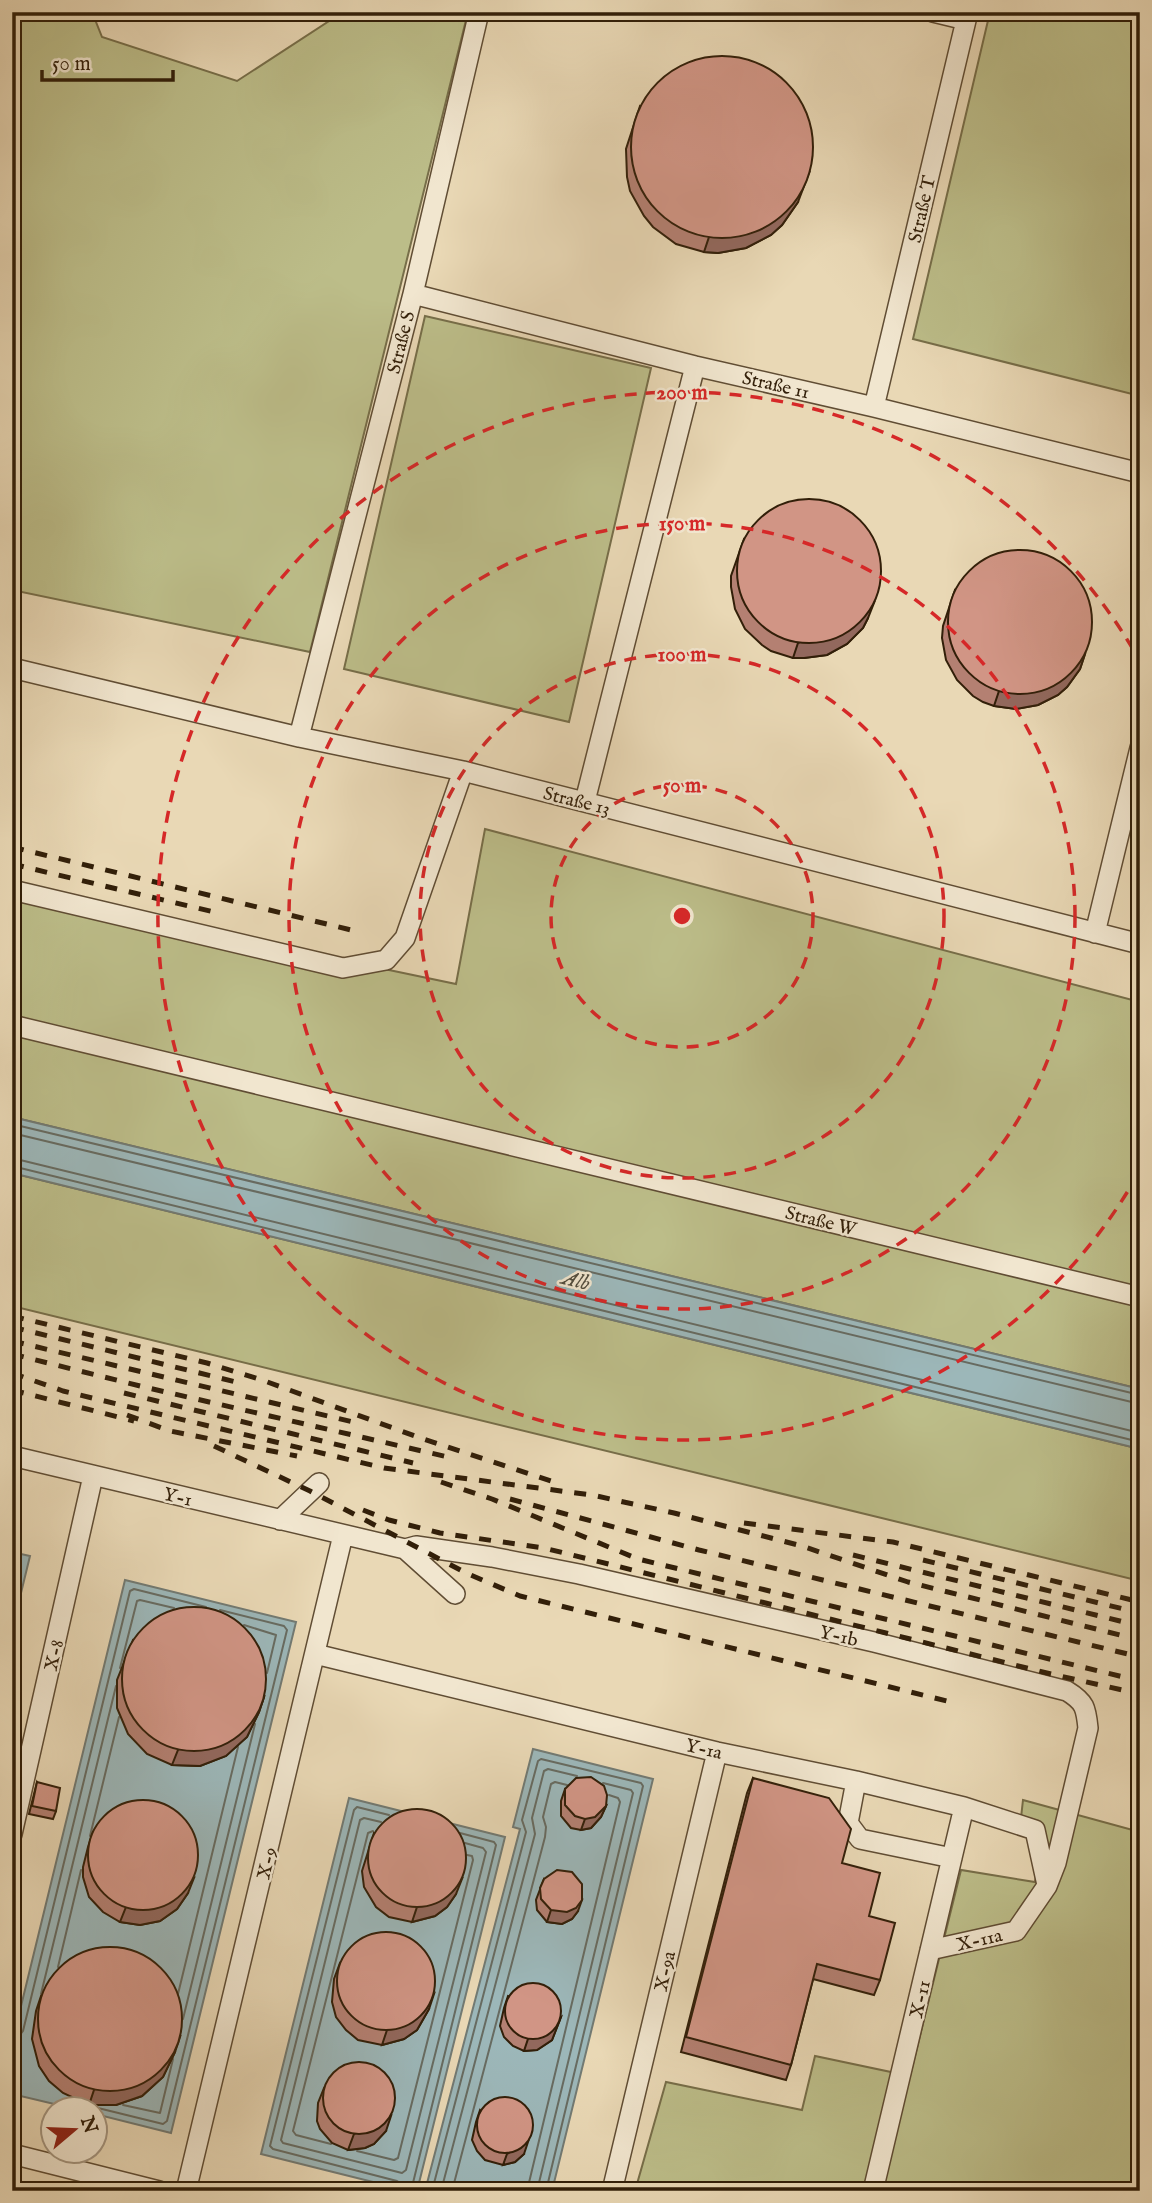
<svg xmlns="http://www.w3.org/2000/svg" width="1152" height="2203" viewBox="0 0 1152 2203" font-family="'IM FELL English',serif">
<style>
.green{fill:#bcbd89;stroke:#776e49;stroke-width:2}
.water{fill:#9cb7b9;stroke:#727a73;stroke-width:2}
.lines{fill:none;stroke-linecap:round;stroke-linejoin:round}
.shore{stroke:#676b61;stroke-width:2}
.minor-casing{stroke:#604d34;stroke-width:22}
.minor{stroke:#f1e6cf;stroke-width:19}
.rail{stroke:#321f09;stroke-width:5;stroke-dasharray:12 12;stroke-linecap:butt}
.wall{fill:#b48072;stroke:#321f09;stroke-width:2}
.shaded-wall{fill:#92685d;stroke:#321f09;stroke-width:2}
.building{fill:#d19585;stroke:#321f09;stroke-width:2}
.ring{fill:none;stroke:#d62828;stroke-width:3.5;stroke-dasharray:12 9}
.labels{text-anchor:middle;stroke-width:5;stroke-linejoin:round;paint-order:stroke}
.street-label{font-size:19px;fill:#321f09;stroke:#f1e6cf}
.water-label{font-size:21px;font-style:italic;fill:#524d3e;stroke:#f1e6cf}
.centre{fill:#d62828;stroke:#f1e6cf;stroke-width:3.5}
.ring-label{font-size:21px;text-anchor:middle;font-weight:bold;fill:#d62828;stroke:#f1e6cf;stroke-width:5;stroke-linejoin:round;paint-order:stroke}
</style>
<rect width="100%" height="100%" fill="#e9d8b5"/>
<filter id="stains"><feTurbulence type="fractalNoise" baseFrequency=".00286" numOctaves="4"/><feColorMatrix values="0 0 0 0 .2 0 0 0 0 .09 0 0 0 0 .02 0 0 0 .5 -.17"/></filter>
<radialGradient id="worn" r=".72"><stop offset=".6" stop-color="#630" stop-opacity="0"/><stop offset="1" stop-color="#630" stop-opacity=".3"/></radialGradient>
<path class="green" d="M12 12H92L102 37 237 81 343 12H468L310 652 12 590Z
M990 12H1124L1140 16V396L913 339Z
M425 316 651 368 569 722 344 669Z
M485 829 1140 1002V1389L12 1117V891L456 984Z
M12 1173 1140 1449V1581L12 1306Z
M1023 1800 1140 1832V2191H635L666 2082 802 2110 815 2056 910 2076 961 1870 1035 1882 1044 1834 1021 1818Z"/>
<path class="water" d="M12 1117 1140 1389V1449L12 1173Z
M12 1552 30 1556 12 1630Z
M125 1580 296 1622 171 2133 95 2114 94 2108H71L12 2094V2043Z
M533 1749 653 1779 552 2191H425L520 1829 513 1827Z
M349 1798 505 1837 417 2191H409L261 2154Z"/>
<g class="lines">
<path class="shore" d="M12 1124 1140 1395
M12 1133 1140 1404
M12 1158 1140 1433
M12 1166 1140 1442
M244 1625 276 1635 267 1673
M120 1668 137 1601 140 1600 174 1608
M389 1815 357 1807 354 1810 270 2146 273 2149 397 2181 402 2184 403 2191
M381 1822 364 1818 360 1820 281 2140 283 2143 402 2173 406 2170 486 1852 483 1848 465 1843
M90 1836 119 1717
M58 1967 81 1870
M41 1994 116 1686
M178 1994 238 1747
M183 2019 255 1724
M12 2037 19 2036 23 2031 130 1591 134 1589 206 1607
M123 2105 160 2113 173 2059
M93 2108H98L163 2124 167 2121 287 1630 284 1626 220 1610
M331 2144 296 2135 293 2131 368 1833 373 1831
M357 2151 394 2160 398 2158 473 1860 472 1856 467 1855
M411 2191 496 1845 494 1842 460 1833
M432 2191 526 1832 522 1820 538 1761 541 1759 641 1783 643 1786 546 2191
M441 2191 535 1834 532 1818 544 1771 548 1769 577 1776
M452 2191 545 1837 546 1827 543 1817 551 1784 555 1782 567 1785
M527 2191 620 1802 618 1798 609 1795
M537 2191 633 1793 631 1790 603 1783"/>
<defs>
<path id="minor" d="M933 12 966 20
M413 294 695 366 874 407 1140 473
M874 407 968 12
M12 668 299 737 463 771 1140 944
M299 737 413 294 479 12
M585 801 695 366
M12 890 343 968 386 960 405 938 463 771
M1095 933 1140 748
M12 1025 1140 1297
M12 1456 405 1549 455 1594
M280 1520 319 1483
M405 1549 416 1546 492 1557 579 1574 874 1642 1067 1691C1085 1702 1086 1708 1088 1728L1056 1863 1047 1886 1016 1931 930 1950
M315 1654 717 1752 856 1781 964 1807 1035 1830 1047 1885
M856 1781 848 1823 860 1839 952 1858
M12 1834 93 1476
M12 2154 159 2191
M186 2191 343 1535
M612 2191 717 1752
M873 2191 964 1807"/>
</defs>
<use href="#minor" class="minor-casing"/>
<use href="#minor" class="minor"/>
<path class="rail" d="M12 847 351 930
M12 864 214 912
M12 1316 207 1363 262 1380 423 1439 557 1483
M12 1327 240 1383
M12 1341 353 1422
M12 1354 144 1387 448 1457
M12 1373 63 1391 384 1468 592 1495 674 1513 802 1546 908 1582 1140 1640
M12 1390 134 1421
M124 1393 413 1463
M127 1415 170 1431 297 1456
M214 1446 310 1491 466 1573 520 1596 951 1702
M441 1482 492 1499 638 1559 1140 1681
M510 1499 699 1550 1140 1657
M363 1510 389 1520 440 1533 544 1548 1051 1674 1140 1694
M744 1523 893 1542 1140 1602
M853 1555 1140 1626
M923 1560 1140 1613"/>
</g>
<path class="wall" d="M640 106 798 202 782 225 771 235 746 248 718 253 704 252 676 244 653 227 644 216 630 191 627 177 626 149Z
M744 539 868 618 863 628 847 644 827 655 804 658H793L771 651 762 645 745 629 735 609 731 587V576Z
M955 590 1085 654 1080 669 1067 687 1058 695 1038 705 1016 709 994 706 983 702 973 696 957 680 946 660 942 638 943 626Z
M133 1640 264 1697 259 1712 247 1737 226 1756 200 1766 172 1765 147 1754 128 1734 117 1708V1680Z
M753 1778 842 1863 869 1916 880 1980 874 1995 813 1979 791 2065 786 2080 681 2052 747 1793Z
M37 1782 56 1811 53 1819 29 1814Z
M565 1789 606 1806 601 1817 591 1828 581 1830 571 1828 561 1816V1801Z
M93 1832 188 1893 177 1909 160 1921 140 1925 120 1922 103 1912 89 1897 83 1877V1867L88 1847Z
M374 1833 456 1894 447 1907 435 1916 412 1922 389 1917 376 1907 364 1887 362 1871Z
M544 1879 578 1911 572 1919 562 1924 547 1922 537 1910 536 1900Z
M340 1963 429 2009 417 2030 404 2039 382 2045 358 2040 346 2030 336 2017 332 2002 334 1979Z
M41 1996 175 2052 163 2077 142 2096 116 2105H89L63 2093 49 2081 39 2066 32 2039 36 2011Z
M508 1996 561 2017 552 2040 537 2050 524 2051 513 2046 504 2037 500 2026 504 2008Z
M324 2088 386 2131 374 2144 365 2148 348 2150 332 2143 320 2129 317 2121 318 2103Z
M480 2110 524 2154 515 2162 503 2165 485 2160 477 2151 472 2140 476 2122Z"/>
<path class="shaded-wall" d="M809 173 798 202 782 225 771 235 746 248 718 253 704 252 709 237Z
M874 603 868 618 863 628 847 644 827 655 804 658H793L798 643Z
M1085 654 1080 669 1067 687 1058 695 1038 705 1016 709 994 706 999 691Z
M264 1697 259 1712 247 1737 226 1756 200 1766 172 1765 178 1750Z
M606 1806 601 1817 591 1828 581 1830 585 1819Z
M194 1878 188 1893 177 1909 160 1921 140 1925 120 1922 126 1907Z
M462 1879 456 1894 447 1907 435 1916 412 1922 417 1907Z
M582 1900 578 1911 572 1919 562 1924 547 1922 551 1910Z
M434 1994 429 2009 417 2030 404 2039 382 2045 387 2030Z
M561 2017 552 2040 537 2050 524 2051 528 2039Z
M180 2037 175 2052 163 2077 142 2096 116 2105H89L94 2090Z
M391 2116 386 2131 374 2144 365 2148 348 2150 354 2134Z
M528 2142 524 2154 515 2162 503 2165 507 2154Z"/>
<path class="building" d="M631 147a91 91 0 1 1 182 0a91 91 0 1 1-182 0Z
M737 571a72 72 0 1 1 144 0a72 72 0 1 1-144 0Z
M948 622a72 72 0 1 1 144 0a72 72 0 1 1-144 0Z
M122 1679a72 72 0 1 1 144 0a72 72 0 1 1-144 0Z
M591 1777 604 1786 607 1795 606 1806 595 1817 585 1819 575 1816 565 1805V1789L576 1778Z
M753 1778 829 1798 851 1829 842 1863 880 1873 869 1916 895 1923 880 1980 817 1964 791 2065 686 2037Z
M37 1782 60 1788 56 1811 32 1806Z
M88 1855a55 55 0 1 1 110 0a55 55 0 1 1-110 0Z
M368 1858a49 49 0 1 1 98 0a49 49 0 1 1-98 0Z
M557 1870 572 1872 582 1884V1900L576 1908 567 1912 551 1910 541 1899 540 1888 544 1879Z
M337 1981a49 49 0 1 1 98 0a49 49 0 1 1-98 0Z
M38 2019a72 72 0 1 1 144 0a72 72 0 1 1-144 0Z
M505 2011a28 28 0 1 1 56 0a28 28 0 1 1-56 0Z
M323 2098a36 36 0 1 1 72 0a36 36 0 1 1-72 0Z
M477 2125a28 28 0 1 1 56 0a28 28 0 1 1-56 0Z"/>
<g class="ring">
<circle cx="682" cy="916" r="131"/>
<circle cx="682" cy="916" r="262"/>
<circle cx="682" cy="916" r="393"/>
<path d="M1138 1174A524 524 0 1 1 1138 658"/>
</g>
<g class="labels">
<g class="street-label">
<text transform="translate(921 209) rotate(-77)" y="7">Straße T</text>
<text transform="translate(400 342) rotate(-76)" y="7">Straße S</text>
<text transform="translate(776 384) rotate(13)" y="7">Straße 11</text>
<text transform="translate(577 800) rotate(14)" y="7">Straße 13</text>
<text transform="translate(821 1220) rotate(14)" y="7">Straße W</text>
<text transform="translate(178 1496) rotate(13)" y="7">Y-1</text>
<text transform="translate(839 1635) rotate(13)" y="7">Y-1b</text>
<text transform="translate(53 1655) rotate(-77)" y="7">X-8</text>
<text transform="translate(704 1748) rotate(13)" y="7">Y-1a</text>
<text transform="translate(266 1863) rotate(-76)" y="7">X-9</text>
<text transform="translate(979 1939) rotate(-13)" y="7">X-11a</text>
<text transform="translate(664 1971) rotate(-77)" y="7">X-9a</text>
<text transform="translate(919 1999) rotate(-77)" y="7">X-11</text>
</g>
<g class="water-label">
<text transform="translate(576 1280) rotate(14)" y="7">Alb</text>
</g>
</g>
<circle cx="682" cy="916" r="10" class="centre"/>
<g class="ring-label">
<text x="682" y="399">200 m</text>
<text x="682" y="530">150 m</text>
<text x="682" y="661">100 m</text>
<text x="682" y="792">50 m</text>
</g>
<rect width="1152" height="2203" fill="none" stroke="#e9d8b5" stroke-width="42"/>
<rect x="14" y="14" width="1124" height="2175" fill="none" stroke="#321f09" stroke-width="3.5"/>
<rect x="21" y="21" width="1110" height="2161" fill="none" stroke="#321f09" stroke-width="2"/>
<g transform="translate(74 2130) rotate(71)"><circle r="33" fill="#f1e6cf" stroke="#a59680" stroke-width="2"/>
<path d="M0-5L12 26L0 18L-12 26Z" fill="#8f2418"/>
<text y="-10" font-size="19" font-weight="bold" text-anchor="middle" fill="#321f09">N</text>
</g>
<path d="M42 70v10h131v-10" fill="none" stroke="#321f09" stroke-width="3.5"/>
<text x="52" y="70" font-size="21" fill="#321f09" stroke="#f1e6cf" stroke-width="5" paint-order="stroke">50 m</text>
<rect width="100%" height="100%" filter="url(#stains)"/>
<rect width="100%" height="100%" fill="url(#worn)"/>
</svg>
